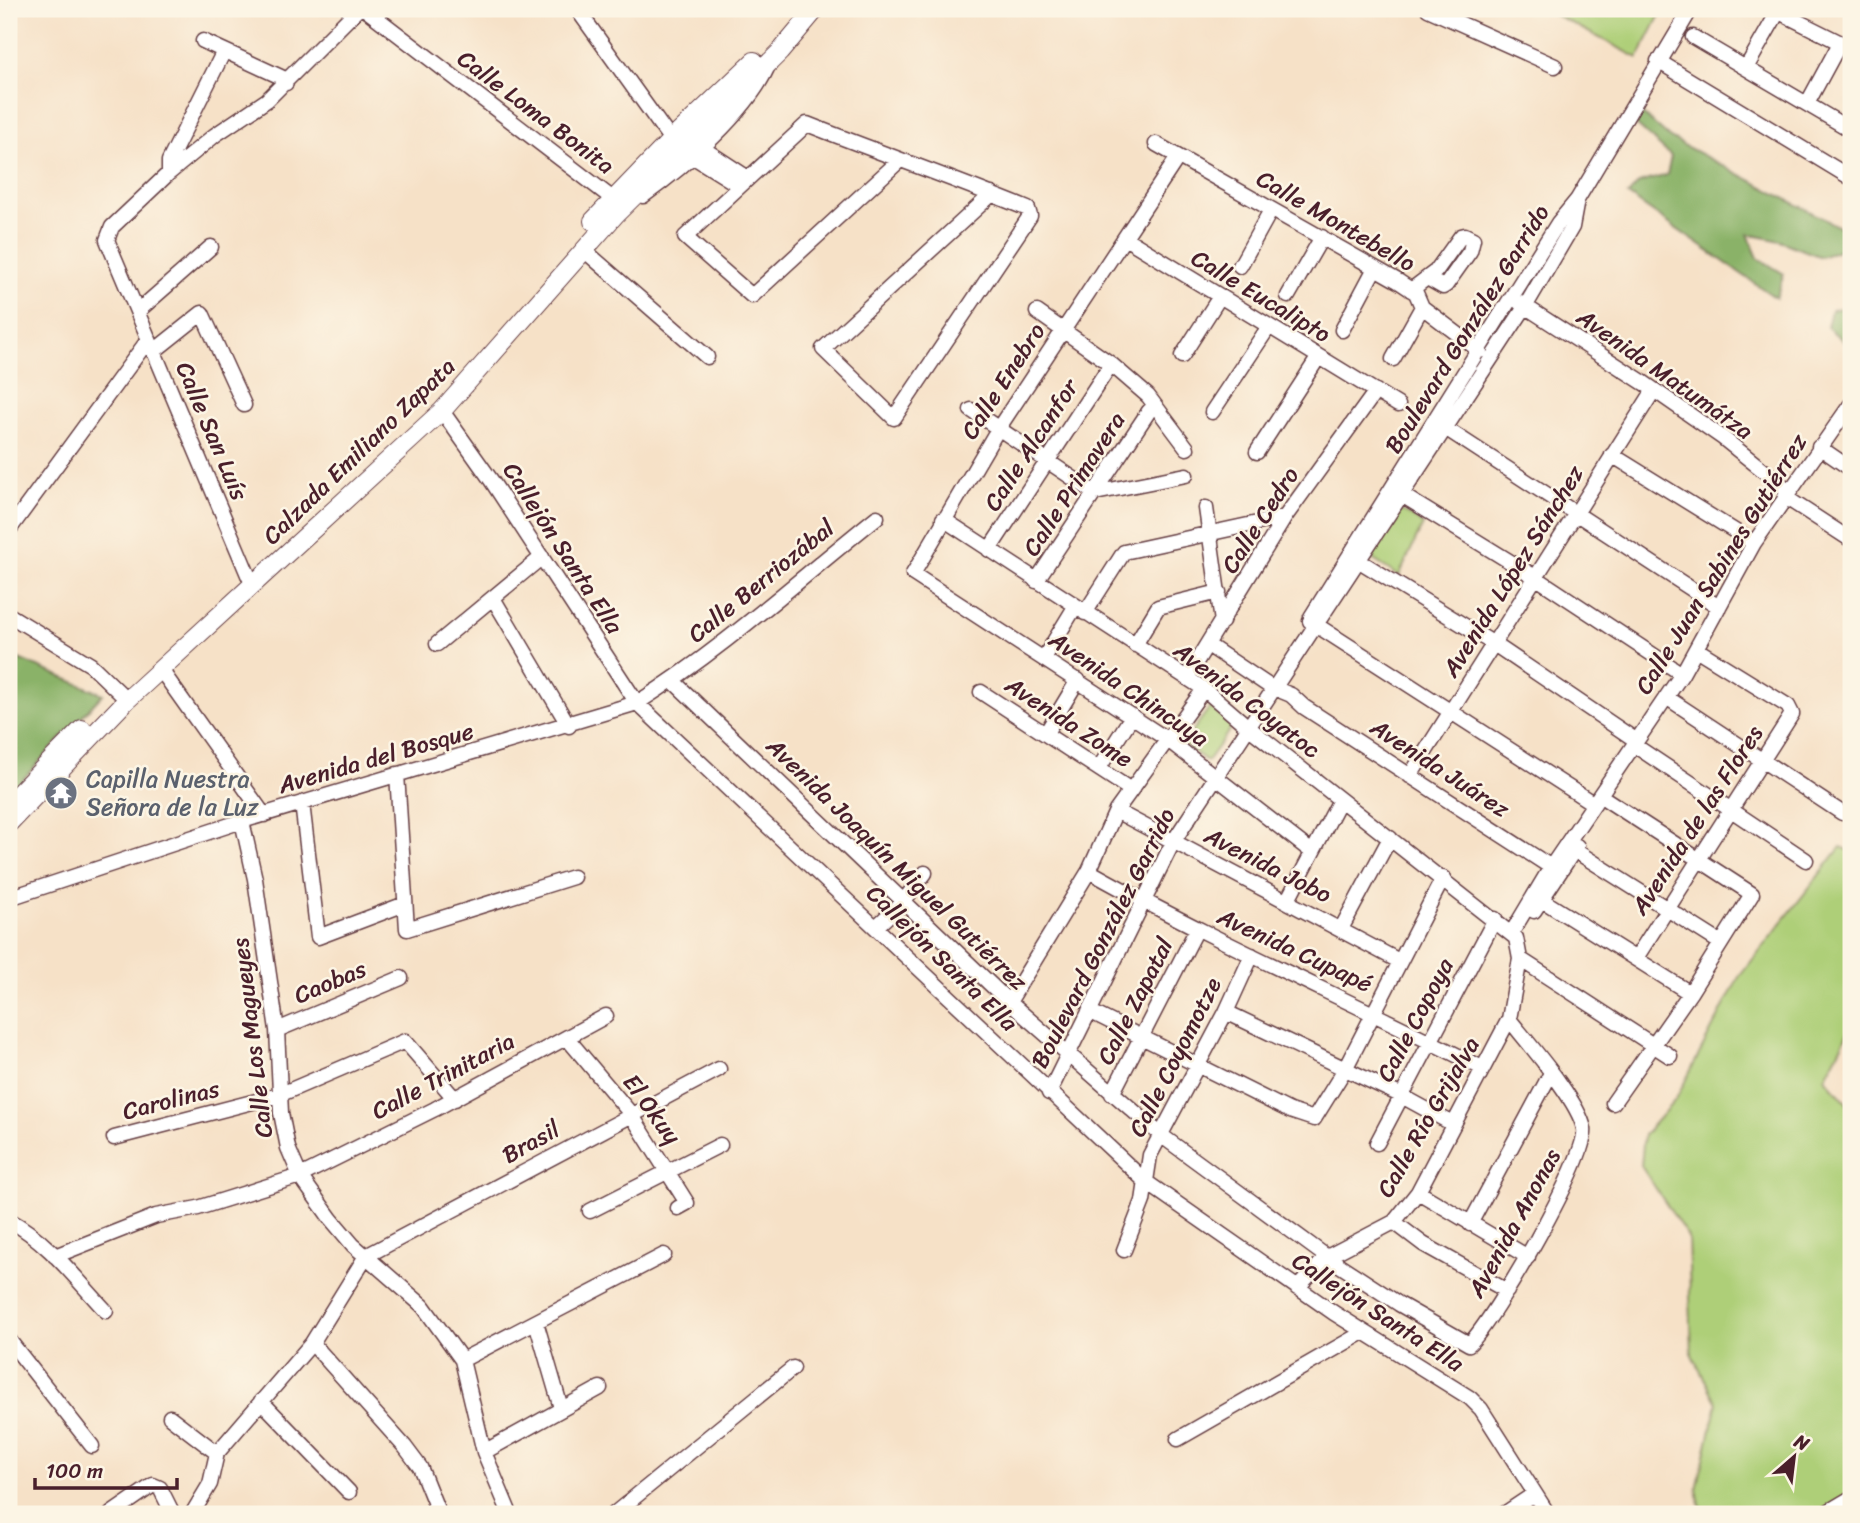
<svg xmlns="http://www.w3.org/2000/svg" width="1860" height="1523" viewBox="0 0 1860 1523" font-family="Sriracha,sans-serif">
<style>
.green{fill:#aecf78;stroke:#7c7752;stroke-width:2}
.forest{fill:#8ab268;stroke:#6a684a;stroke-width:2}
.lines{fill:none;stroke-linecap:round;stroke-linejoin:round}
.minor-casing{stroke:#643c42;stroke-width:17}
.major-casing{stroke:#643c42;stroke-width:20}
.minor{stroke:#fff;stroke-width:14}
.major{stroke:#fff;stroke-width:18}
.labels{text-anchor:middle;stroke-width:5;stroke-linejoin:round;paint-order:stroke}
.street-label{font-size:24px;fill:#4a1f2b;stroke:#fcf5e5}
.worship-label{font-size:24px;fill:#5b616d;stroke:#fcf5e5;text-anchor:start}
</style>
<rect width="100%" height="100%" fill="#fcf5e5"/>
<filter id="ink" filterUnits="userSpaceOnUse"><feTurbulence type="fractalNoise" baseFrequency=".0143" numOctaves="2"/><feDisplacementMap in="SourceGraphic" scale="14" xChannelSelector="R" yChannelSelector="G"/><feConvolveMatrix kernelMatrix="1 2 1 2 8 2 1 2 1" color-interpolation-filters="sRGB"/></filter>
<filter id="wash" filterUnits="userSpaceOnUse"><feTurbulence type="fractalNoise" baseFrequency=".00686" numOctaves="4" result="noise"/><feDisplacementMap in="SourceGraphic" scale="28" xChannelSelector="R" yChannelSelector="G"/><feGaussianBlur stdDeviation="1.57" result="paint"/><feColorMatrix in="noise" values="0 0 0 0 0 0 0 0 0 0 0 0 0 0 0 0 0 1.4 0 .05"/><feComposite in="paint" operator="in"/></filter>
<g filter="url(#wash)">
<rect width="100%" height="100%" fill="#f6e1c7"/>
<path class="green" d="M1544 9H1663L1638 58Z
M1401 510 1423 524 1399 576 1369 557Z
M1210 707 1234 724 1207 761 1183 744Z
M1841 847 1851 851V1027L1825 1078 1851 1108V1514H1702L1697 1489 1717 1403 1692 1355 1688 1237 1641 1166 1644 1135 1676 1099 1739 977Z"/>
<path class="forest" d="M1639 111 1670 138 1851 233V250H1838L1821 257 1780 241 1748 234 1758 258 1784 274 1776 298 1628 195 1639 183 1667 175 1671 156 1634 123Z
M1851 306V347L1827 327 1831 310Z
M9 655 103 694 9 794Z"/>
</g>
<g filter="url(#ink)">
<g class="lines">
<defs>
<path id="minor" d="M365 9 613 199
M577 9 671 140
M1428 9 1555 66
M1773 9 1851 48
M1693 37 1851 130
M203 41 281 77 286 83
M1658 61 1851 178
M1746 68 1778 12
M1807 104 1840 43
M1156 144 1398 281 1416 293 1422 307 1480 351
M701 147 748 178
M692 156 740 186
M1178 157 998 429 913 574 1168 740 1312 852
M899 161 752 296 685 237 807 124C880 153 955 179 1028 209L1030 216 894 418 823 349 992 194
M169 173V161L224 51
M643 196C684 167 748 111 768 66
M1125 238 1398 405
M584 250 707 357
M1240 266 1271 210
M1411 290 1436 271 1461 236 1465 235 1473 239 1470 251 1446 285 1443 287 1429 279
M1288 296 1322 237
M1520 303 1644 383 1723 438 1789 491
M138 311 211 247
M1037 312 1111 364 1148 396 1187 448
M1342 330 1375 268
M153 352 202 313 244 405
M1182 356 1219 298
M1393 359 1422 307
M971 410 1095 493 1186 475
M442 411 491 480 637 703 1146 1182 1334 1313 1470 1398 1481 1409 1548 1514
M1212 412 1268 328
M1439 424 1719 607
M1819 447 1851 469
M1257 452 1318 358
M1612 455 1754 543
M1397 492 1535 577 1682 674
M1785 497 1851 540
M1206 508 1222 622
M943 519 1204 689 1248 727 1516 938 1520 959 1509 1019 1418 1192 1394 1222 1327 1257 1297 1288
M9 530 148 340
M989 550 1111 364
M1353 557 1494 644 1637 741
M249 577 107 240 112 227 169 173 215 135 267 100 358 9
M1036 581 1149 411
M493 598 569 726
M1085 613 1124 552 1285 517
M9 615 91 665 120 693
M1311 617 1558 223 1577 200 1691 9
M1310 621 1594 804
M437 644 542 557
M1135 645 1158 607 1219 592
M1208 645 1269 686 1291 695 1304 707 1551 867
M1044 658 1075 607
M161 670 264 815
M1187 677 1285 517 1376 391
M673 681 1009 1002 1162 1136 1327 1257 1399 1304 1469 1344C1493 1322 1589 1156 1584 1129 1579 1101 1528 1043 1509 1019
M981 692 1131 790
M1666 697 1842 813
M1046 733 1078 680
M1634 745 1806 860
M1099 768 1132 716
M397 774 407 929 573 877
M1410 776 1654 390
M1607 800 1752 894 1690 993 1613 1103
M302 803 318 937 405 904
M1116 811 1399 961
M242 821 255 879 277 1030 281 1113 288 1148 300 1176 331 1219 353 1245 423 1306 462 1360 484 1452 510 1514
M1574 850 1721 943
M1089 871C1217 943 1352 1001 1482 1068
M9 898 242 821 637 703C723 649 798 580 877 517
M1542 900 1690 993
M1287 901 1340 800
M1534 911 1577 846
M877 926 903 902 925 873
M1341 929 1390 838
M1511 934 1551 867 1682 674 1754 543 1851 404
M1636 958 1792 714 1788 706 1696 649
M1520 959 1670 1056
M1009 1002 1089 871 1116 811 1204 689
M1089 1011 1290 1111 1314 1119 1345 1069 1443 878
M1226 1012 1400 1095 1453 1124
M277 1030 401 978
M567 1038 631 1114 687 1203 678 1208
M1049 1093 1173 842 1525 307 1572 227 1577 200
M1112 1094 1197 929
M114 1138 279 1095 405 1041 455 1099
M1377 1143 1495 919
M1418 1192 1528 1257
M590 1211 720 1145
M9 1220C48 1241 76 1279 106 1311
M1394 1222 1423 1244 1507 1291
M1470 1224 1551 1073
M1124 1250 1143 1201 1150 1155 1226 1012 1252 955
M55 1256 156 1216 198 1208 300 1176 435 1109 606 1016
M536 1322 561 1408
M9 1340 92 1446
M312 1343 405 1447 420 1467 439 1514
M462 1360 664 1255
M261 1401 349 1492
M170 1417 217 1453
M1178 1439 1364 1332
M484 1452 600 1388
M111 1514 153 1485 160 1488 173 1514
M192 1514 210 1484 217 1453 312 1343 366 1256 719 1069
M614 1514 793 1368
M1504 1514 1534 1494
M1824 1514 1851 1498"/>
<path id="major" d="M593 221 671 140 754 61
M9 803 82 729
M9 823 126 701 442 411 616 214 780 52 816 9"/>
</defs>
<use href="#minor" class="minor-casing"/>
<use href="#major" class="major-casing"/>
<use href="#minor" class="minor"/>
<use href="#major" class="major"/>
</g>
</g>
<defs>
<symbol id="temple-disc" viewBox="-11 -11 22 22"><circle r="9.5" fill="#6b7280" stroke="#fcf5e5"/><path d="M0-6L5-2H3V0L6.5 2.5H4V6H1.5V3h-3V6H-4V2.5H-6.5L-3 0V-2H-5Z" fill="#fff"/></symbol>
</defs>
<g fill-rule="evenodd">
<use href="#temple-disc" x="42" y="774" width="38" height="38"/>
</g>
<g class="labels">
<g class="street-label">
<text transform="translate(536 112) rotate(37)" y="8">Calle Loma Bonita</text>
<text transform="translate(1336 221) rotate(30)" y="8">Calle Montebello</text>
<text transform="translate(1261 296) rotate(31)" y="8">Calle Eucalipto</text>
<text transform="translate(1467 329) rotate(-58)" y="8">Boulevard González Garrido</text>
<text transform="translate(1665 374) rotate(35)" y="8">Avenida Matumátza</text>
<text transform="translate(1003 381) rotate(-57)" y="8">Calle Enebro</text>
<text transform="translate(212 431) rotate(67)" y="8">Calle San Luís</text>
<text transform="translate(1031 445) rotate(-57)" y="8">Calle Alcanfor</text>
<text transform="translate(359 451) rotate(-44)" y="8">Calzada Emiliano Zapata</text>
<text transform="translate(1074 484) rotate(-57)" y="8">Calle Primavera</text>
<text transform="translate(1260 520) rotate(-57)" y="8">Calle Cedro</text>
<text transform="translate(563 548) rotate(57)" y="8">Callejón Santa Ella</text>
<text transform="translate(1721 564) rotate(-58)" y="8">Calle Juan Sabines Gutiérrez</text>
<text transform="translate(1513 571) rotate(-58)" y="8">Avenida López Sánchez</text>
<text transform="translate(761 581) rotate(-39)" y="8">Calle Berriozábal</text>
<text transform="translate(1129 689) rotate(34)" y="8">Avenida Chincuya</text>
<text transform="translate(1247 700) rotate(37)" y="8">Avenida Coyatoc</text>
<text transform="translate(1069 722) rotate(33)" y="8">Avenida Zome</text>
<text transform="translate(376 758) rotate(-16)" y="8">Avenida del Bosque</text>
<text transform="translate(1440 768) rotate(33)" y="8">Avenida Juárez</text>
<text transform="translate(1697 820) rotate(-57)" y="8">Avenida de las Flores</text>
<text transform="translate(897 864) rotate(44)" y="8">Avenida Joaquín Miguel Gutiérrez</text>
<text transform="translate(1268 865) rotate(27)" y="8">Avenida Jobo</text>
<text transform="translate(1103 938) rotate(-63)" y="8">Boulevard González Garrido</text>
<text transform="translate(1295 950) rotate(25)" y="8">Avenida Cupapé</text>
<text transform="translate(942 958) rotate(44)" y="8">Callejón Santa Ella</text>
<text transform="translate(330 982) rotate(-23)" y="8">Caobas</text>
<text transform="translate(1135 1001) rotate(-63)" y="8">Calle Zapatal</text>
<text transform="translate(1415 1020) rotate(-62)" y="8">Calle Copoya</text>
<text transform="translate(252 1038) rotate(-97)" y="8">Calle Los Magueyes</text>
<text transform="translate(1175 1057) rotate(-63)" y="8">Calle Coyomotze</text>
<text transform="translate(443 1076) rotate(-28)" y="8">Calle Trinitaria</text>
<text transform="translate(171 1100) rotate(-14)" y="8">Carolinas</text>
<text transform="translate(652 1109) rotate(54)" y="8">El Okuy</text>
<text transform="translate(1428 1117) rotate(-60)" y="8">Calle Río Grijalva</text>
<text transform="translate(531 1142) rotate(-29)" y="8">Brasil</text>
<text transform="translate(1514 1223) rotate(-61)" y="8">Avenida Anonas</text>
<text transform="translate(1378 1312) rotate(33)" y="8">Callejón Santa Ella</text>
</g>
<g class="worship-label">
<text x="86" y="787">Capilla Nuestra<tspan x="86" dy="28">Señora de la Luz</tspan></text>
</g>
</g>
<rect width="1860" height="1523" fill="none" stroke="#fcf5e5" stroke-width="35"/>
<g transform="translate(1794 1457) rotate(28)" stroke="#fcf5e5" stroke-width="5" paint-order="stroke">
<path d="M0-5L12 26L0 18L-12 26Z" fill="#4a1f2b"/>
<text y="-10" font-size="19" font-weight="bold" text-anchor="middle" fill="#4a1f2b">N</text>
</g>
<path d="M35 1478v10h142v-10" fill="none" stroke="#4a1f2b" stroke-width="3.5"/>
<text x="46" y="1478" font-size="21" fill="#4a1f2b" stroke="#fcf5e5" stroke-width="5" paint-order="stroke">100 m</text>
</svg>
